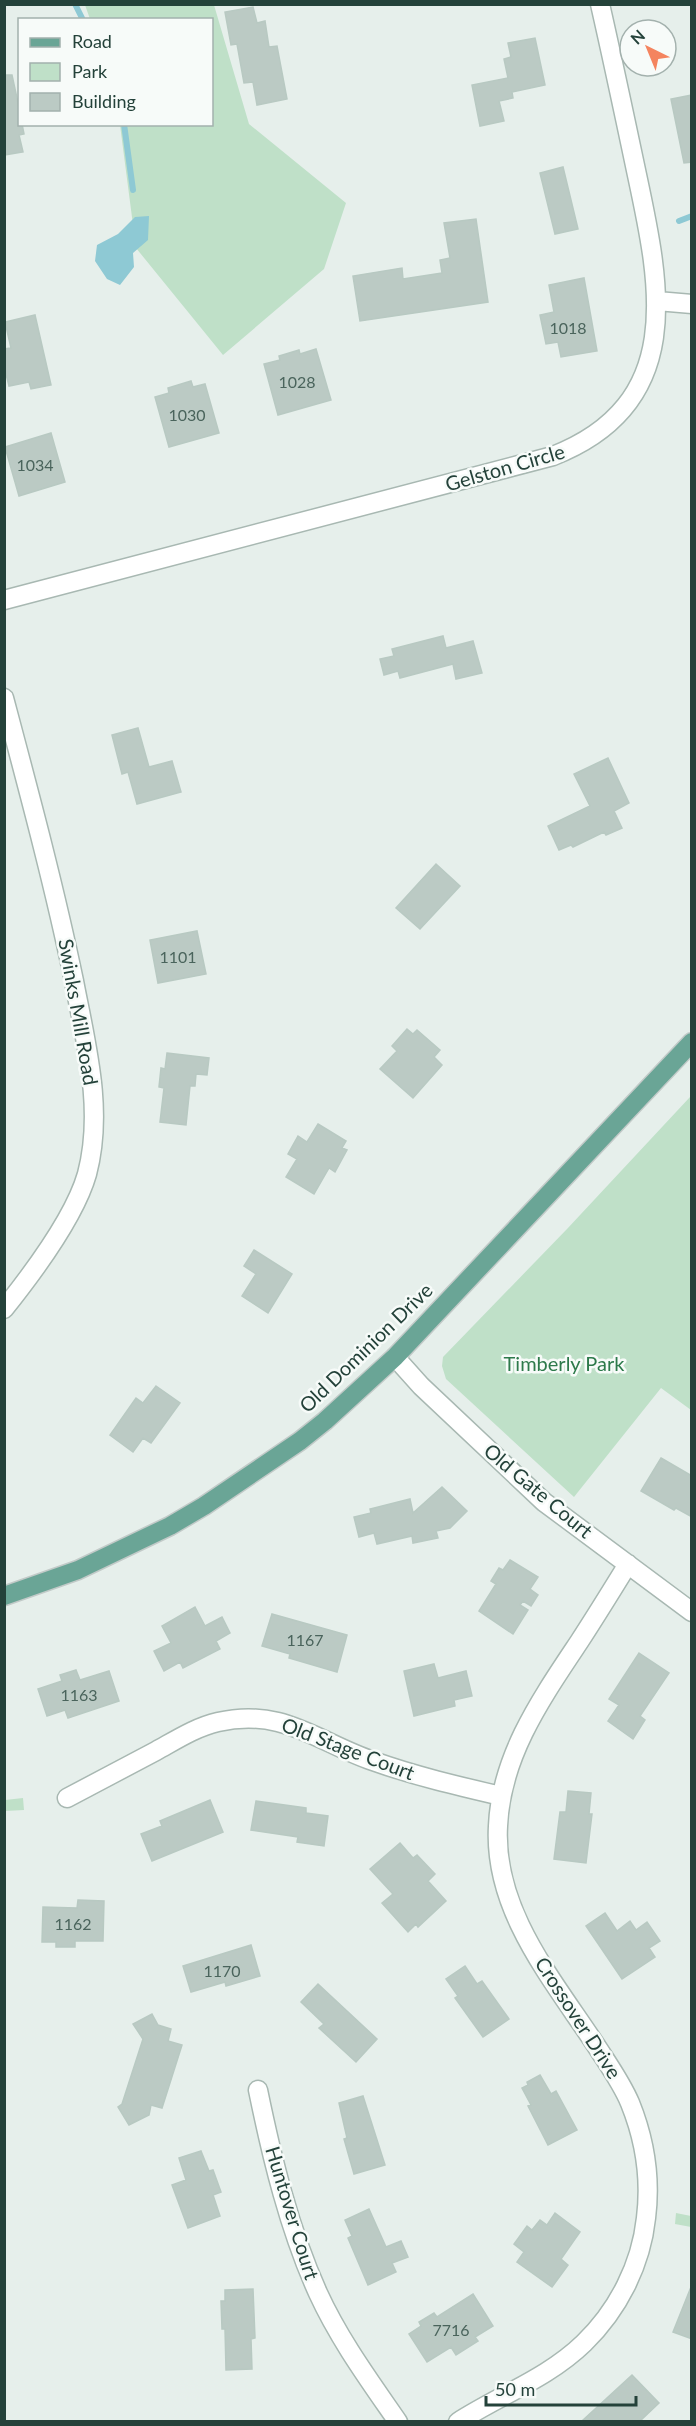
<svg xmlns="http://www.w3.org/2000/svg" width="696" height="2426" viewBox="0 0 696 2426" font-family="Lato,sans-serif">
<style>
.green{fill:#bfe0c8}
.water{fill:#8ec9d4}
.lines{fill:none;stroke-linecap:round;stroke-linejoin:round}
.stream{stroke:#8ec9d4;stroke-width:6}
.building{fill:#bbcac4;stroke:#b8c9c2;stroke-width:1.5}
.minor-casing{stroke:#a8b8b2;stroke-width:21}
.major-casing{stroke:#c2cac8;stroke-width:21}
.minor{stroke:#fff;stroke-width:18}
.major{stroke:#6aa596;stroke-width:18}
.labels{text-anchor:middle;stroke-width:5;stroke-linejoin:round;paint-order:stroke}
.number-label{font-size:16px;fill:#4a645c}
.street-label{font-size:20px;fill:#24423a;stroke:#f7fbf9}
.park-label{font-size:20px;fill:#2d7a4b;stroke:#f7fbf9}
</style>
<rect width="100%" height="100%" fill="#e6efeb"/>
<path class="green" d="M85 5H214L249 124 346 203 324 269 223 355 136 248 120 125 212 124V20L90 19Z
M690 1097 691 1410 661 1388 574 1497 446 1379 442 1366 443 1357 567 1229Z
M23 1798 24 1810 5 1811V1800Z
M676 2213 691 2216V2227L675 2224Z"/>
<path class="water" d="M149 216 148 240 133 253 134 267 120 285 107 279 95 261 97 245 118 234 135 217Z"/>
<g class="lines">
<path class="stream" d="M75 4 83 20
M124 124 133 190
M679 221 692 216"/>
</g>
<path class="building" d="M253 7 257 23 265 21 269 47 277 46 287 99 257 105 253 82 244 83 237 44 231 45 225 12Z
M535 38 545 85 512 92 513 98 499 101 504 121 480 126 472 85 508 78 504 59 511 57 508 43Z
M4 75H12L20 112V124H22L24 134 19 135 23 152 4 155Z
M692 95V162L684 163 671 99Z
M563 167 578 229 555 234 540 173Z
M476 219 488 302 360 321 353 276 402 268 403 279 442 273 440 260 450 258 444 223Z
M584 278 597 351 561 357 558 342 546 344 540 315 554 312 549 285Z
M35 315 51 385 31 389 29 382 9 386 4 366V349L11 348 5 322Z
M316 349 331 400 278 415 264 364 280 360 279 356 299 350 300 354Z
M191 381 193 387 205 384 219 433 169 447 155 397 169 393 168 388Z
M51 433 65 482 19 496 5 447Z
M443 636 446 648 473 641 482 673 456 679 453 664 400 678 398 671 384 675 380 659 394 656 392 649Z
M138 728 149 767 172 761 181 792 137 804 128 772 122 774 112 735Z
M608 758 629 803 614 811 622 828 606 835 604 832 573 847 571 845 559 850 548 826 590 806 574 774Z
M436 864 460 886 420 929 396 908Z
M197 931 206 974 158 983 150 940Z
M407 1029 413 1034 417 1030 440 1050 434 1057 442 1065 413 1098 380 1069 397 1051 392 1046Z
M167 1053 209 1058 207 1075 196 1074 195 1086H190L186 1125 160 1122 164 1088 159 1087 161 1068 165 1069Z
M318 1124 346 1141 342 1148 347 1150 335 1172 329 1168 314 1194 286 1177 297 1159 288 1154 298 1136 307 1142Z
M254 1250 292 1274 268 1313 242 1296 256 1274 244 1266Z
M156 1386 180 1403 151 1443 143 1438 133 1452 110 1435 136 1398 143 1403Z
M661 1458 692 1476V1517L676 1508 674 1510 641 1491Z
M442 1487 467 1511 450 1528 436 1531 438 1538 413 1543 412 1536 377 1544 374 1533 359 1537 354 1517 371 1513 370 1509 410 1499 413 1513Z
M510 1560 538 1577 530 1589 538 1595 531 1606 523 1601 520 1605 528 1610 513 1634 479 1611 496 1584 491 1581 499 1568 503 1570Z
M195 1607 205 1626 222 1617 230 1633 216 1641 220 1649 183 1668 180 1662 164 1671 154 1651 171 1643 162 1626Z
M272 1614 347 1635 337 1672 289 1658 290 1654 262 1646Z
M639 1653 669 1673 640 1716 645 1720 633 1739 608 1721 619 1705 609 1699Z
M434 1664 438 1678 466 1671 472 1696 454 1700 455 1706 414 1716 404 1671Z
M76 1670 80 1680 109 1671 119 1701 68 1718 65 1710 47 1716 38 1689 62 1681 60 1675Z
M568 1791 591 1793 589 1814H592L586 1863 554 1859 560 1812H566Z
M210 1800 223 1832 152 1861 141 1834 162 1826 160 1821Z
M256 1801 306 1808V1813L328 1816 324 1846 297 1842 298 1837 251 1830Z
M400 1843 413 1858 417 1855 435 1874 428 1881 446 1901 418 1927 416 1924 408 1932 382 1903 393 1894 370 1869Z
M78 1900 104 1901 103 1941H75V1947H56V1942H42L43 1907 77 1908Z
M605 1913 617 1931 630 1921 636 1930 647 1922 660 1941 649 1948 655 1957 622 1979 586 1926Z
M251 1945 260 1976 226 1986 225 1982 191 1992 183 1966Z
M465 1966 477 1984 482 1981 509 2019 483 2037 455 1998 458 1996 446 1979Z
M318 1984 377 2039 356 2062 319 2028 324 2024 301 2002Z
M152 2014 158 2025 171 2029 168 2041 182 2045 162 2108 151 2105 149 2115 129 2125 118 2107 122 2104 143 2039 133 2024Z
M540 2075 551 2094 556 2091 577 2130 548 2145 528 2106 531 2105 522 2088 528 2085 527 2082Z
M363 2096 385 2165 354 2174 344 2139 347 2138 339 2103Z
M201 2151 209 2171 213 2170 221 2192 213 2195 220 2216 188 2228 172 2185 186 2180 179 2158Z
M369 2209 386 2247 401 2241 408 2257 392 2263 396 2272 368 2285 348 2238 352 2236 345 2220Z
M555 2213 580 2232 561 2259 568 2265 552 2287 517 2262 524 2252 514 2244 527 2226 532 2230 540 2220 547 2225Z
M691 2287H692V2339L673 2332Z
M253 2289 255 2338 251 2339 252 2369 226 2370 225 2329H222L221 2301H225V2290Z
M473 2294 493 2326 475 2337 478 2341 456 2355 451 2347 427 2362 409 2334 421 2326 419 2322 434 2313 437 2317Z
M632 2375 659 2403 640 2421H582Z"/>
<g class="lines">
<defs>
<path id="minor" d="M657 301 692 304
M4 600 553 456C686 404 661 287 637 175 625 118 613 61 600 4
M4 698C29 792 54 885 74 981 86 1044 104 1110 87 1174 75 1216 32 1274 4 1309
M395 1357 421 1386 544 1502 692 1612
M67 1798C97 1782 126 1767 156 1751 176 1740 196 1727 218 1722 283 1707 317 1742 373 1761 415 1776 458 1786 501 1796
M258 2090C272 2158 289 2229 318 2293 339 2339 369 2380 398 2422
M458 2422C500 2395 548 2378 584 2343 618 2310 641 2265 646 2218 651 2178 645 2140 630 2103 622 2084 610 2067 599 2050 555 1982 493 1912 498 1826 501 1756 541 1699 579 1642 596 1616 612 1590 628 1564"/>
<path id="major" d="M4 1596 78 1570 170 1526 204 1506 300 1441 325 1421 395 1357 692 1042"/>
</defs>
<use href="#minor" class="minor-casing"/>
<use href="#major" class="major-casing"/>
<use href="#minor" class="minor"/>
<use href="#major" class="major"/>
</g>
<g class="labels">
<g class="number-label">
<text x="568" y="334">1018</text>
<text x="297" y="388">1028</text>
<text x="187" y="421">1030</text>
<text x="35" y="471">1034</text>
<text x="178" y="963">1101</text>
<text x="305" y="1646">1167</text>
<text x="79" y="1701">1163</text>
<text x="73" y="1930">1162</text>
<text x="222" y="1977">1170</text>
<text x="451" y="2336">7716</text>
</g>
<g class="street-label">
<text transform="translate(505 468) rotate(-16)" y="7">Gelston Circle</text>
<text transform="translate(78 1012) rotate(80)" y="7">Swinks Mill Road</text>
<text transform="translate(366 1348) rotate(-44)" y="7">Old Dominion Drive</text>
<text transform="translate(538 1491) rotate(40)" y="7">Old Gate Court</text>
<text transform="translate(348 1749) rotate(21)" y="7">Old Stage Court</text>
<text transform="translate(578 2018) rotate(57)" y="7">Crossover Drive</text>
<text transform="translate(292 2213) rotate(73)" y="7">Huntover Court</text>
</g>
<g class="park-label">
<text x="564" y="1371">Timberly Park</text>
</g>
</g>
<rect width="696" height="2426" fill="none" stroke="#24423a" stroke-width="12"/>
<rect x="18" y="18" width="195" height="108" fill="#f7fbf9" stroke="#a3b1ad" stroke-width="1.5"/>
<rect x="30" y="38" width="30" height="9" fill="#6aa596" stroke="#a3b1ad" stroke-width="1.5"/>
<text x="72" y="48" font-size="18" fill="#24423a">Road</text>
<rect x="30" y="63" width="30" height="18" fill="#bfe0c8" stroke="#a3b1ad" stroke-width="1.5"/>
<text x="72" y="78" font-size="18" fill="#24423a">Park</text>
<rect x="30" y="93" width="30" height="18" fill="#bbcac4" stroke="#a3b1ad" stroke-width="1.5"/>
<text x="72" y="108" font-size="18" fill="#24423a">Building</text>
<g transform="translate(648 48) rotate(317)"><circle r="28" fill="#f7fbf9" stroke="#a3b1ad" stroke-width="1.5"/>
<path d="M0-4.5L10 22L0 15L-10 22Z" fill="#f4845f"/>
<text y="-9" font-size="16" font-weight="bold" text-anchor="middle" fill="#24423a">N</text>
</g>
<path d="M486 2396v9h150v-9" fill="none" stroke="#24423a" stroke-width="3"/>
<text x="495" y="2396" font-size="18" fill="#24423a" stroke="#f7fbf9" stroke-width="4.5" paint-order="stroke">50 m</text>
</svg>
